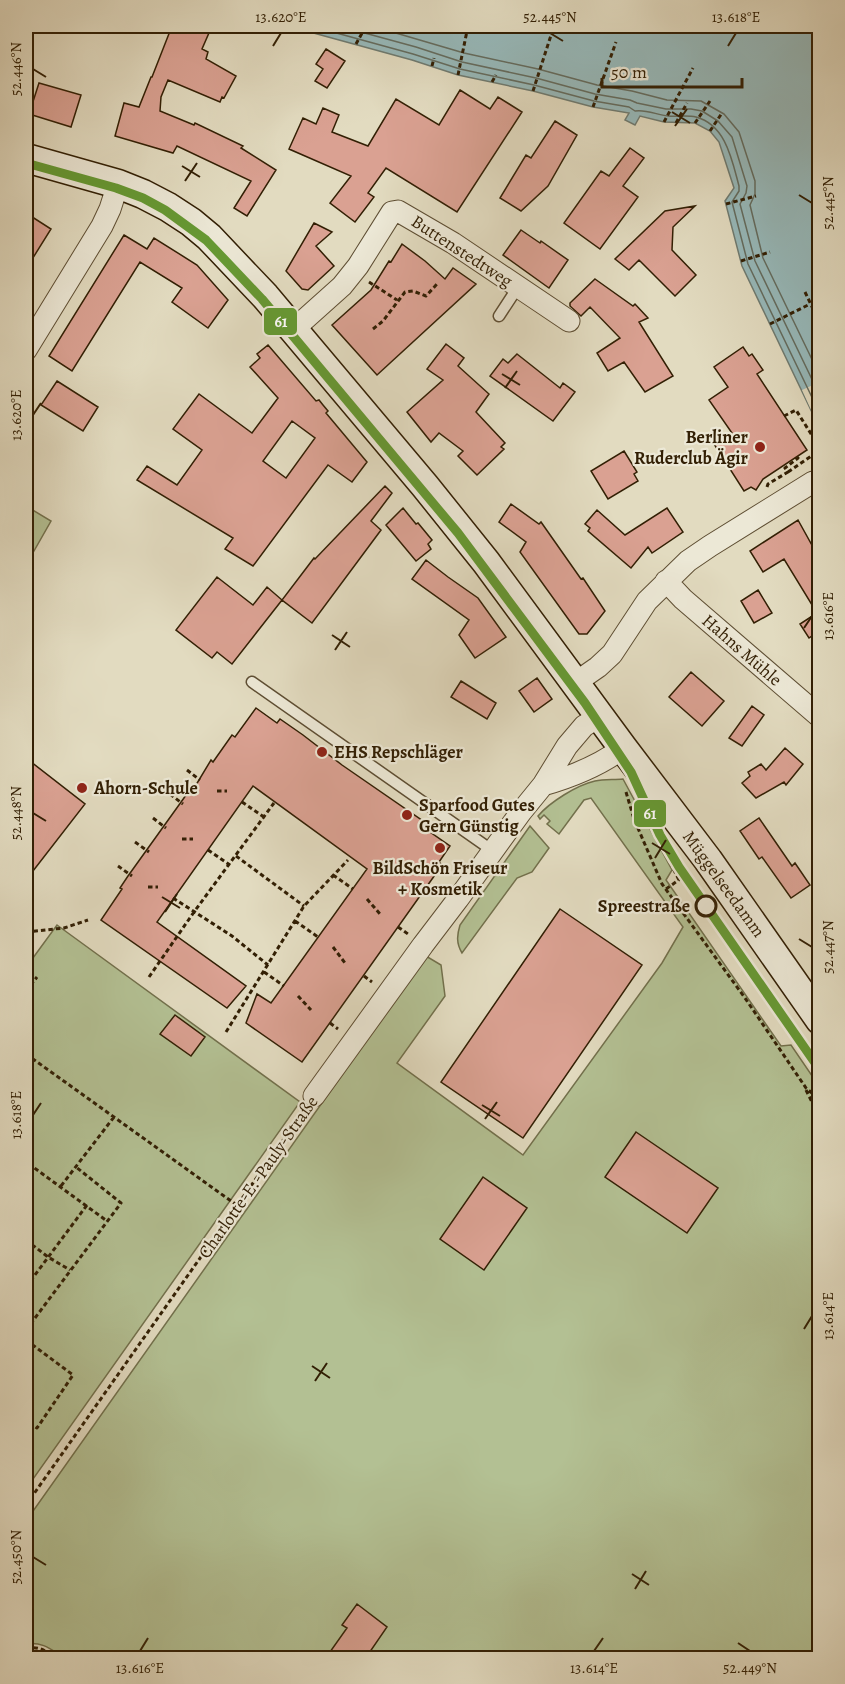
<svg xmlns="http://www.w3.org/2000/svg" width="845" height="1684" viewBox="0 0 845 1684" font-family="Alegreya,serif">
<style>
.green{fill:#b3c093;stroke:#72704c;stroke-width:1.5}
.water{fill:#97b9ba;stroke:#6f7b71;stroke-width:1.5}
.pier{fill:#e2dbc0}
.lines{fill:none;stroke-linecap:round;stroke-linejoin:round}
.shore{stroke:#646c5f;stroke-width:1.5}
.building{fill:#daa192;stroke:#321f04;stroke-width:1.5;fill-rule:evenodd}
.lane-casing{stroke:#5e4e33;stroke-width:13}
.street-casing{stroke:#5e4e33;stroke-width:23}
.secondary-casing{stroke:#321f04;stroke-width:31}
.path{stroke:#321f04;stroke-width:3;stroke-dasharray:4.5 3;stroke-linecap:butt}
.lane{stroke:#ece8d6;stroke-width:10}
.street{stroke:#ece8d6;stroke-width:21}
.secondary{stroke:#ece8d6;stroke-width:28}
.tram-1-casing{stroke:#ece8d6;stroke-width:14}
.tram-1{stroke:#693;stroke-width:9}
.ticks{fill:none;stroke:#321f04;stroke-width:2}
.poi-dot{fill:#8f2418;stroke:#ece8d6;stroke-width:2}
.stop-dot{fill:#ece8d6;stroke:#321f04;stroke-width:3}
.labels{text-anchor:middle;stroke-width:4.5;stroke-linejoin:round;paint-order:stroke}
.street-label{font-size:18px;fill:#321f04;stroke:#ece8d6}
.poi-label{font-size:18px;font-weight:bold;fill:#321f04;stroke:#ece8d6;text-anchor:start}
.stop-label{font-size:18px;font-weight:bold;fill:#321f04;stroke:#ece8d6;text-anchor:end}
.line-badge{stroke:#ece8d6;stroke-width:2}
.badge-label{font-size:16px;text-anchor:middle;font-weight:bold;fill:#fff}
.neatline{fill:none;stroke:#321f04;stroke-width:2}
.ticks-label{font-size:15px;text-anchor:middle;fill:#321f04}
</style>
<rect width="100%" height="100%" fill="#e2dbc0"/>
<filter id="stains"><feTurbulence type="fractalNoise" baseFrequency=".00333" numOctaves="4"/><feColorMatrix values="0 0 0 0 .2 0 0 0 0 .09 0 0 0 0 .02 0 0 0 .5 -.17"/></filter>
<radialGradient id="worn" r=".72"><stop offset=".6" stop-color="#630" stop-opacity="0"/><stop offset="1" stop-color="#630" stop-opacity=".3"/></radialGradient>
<path class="green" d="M26 506 51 521 26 565Z
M623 779 672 870 666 880 781 1046 791 1045 819 1086V1658H65C52 1650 42 1641 26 1644V1521L426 956 441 965 445 996 397 1063 523 1155 662 963 683 927 591 798 584 800 559 834 547 824 550 821 544 815 540 819 538 816C550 802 577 785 595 781 604 779 614 780 623 779Z
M530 826 549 848 532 872 517 878 462 953C456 943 457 935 460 925Z
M57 925 300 1102 26 1489V958L30 962Z"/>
<path class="water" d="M288 26H819V427L742 266 725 201 734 188 719 142 710 131 695 123 664 122 640 116 635 125 625 120 629 113 593 107 533 91 458 75 412 60Z"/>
<path class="pier" d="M815 384 819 394 820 424 818 425 802 390Z"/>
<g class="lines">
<path class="shore" d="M311 26 413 54 460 69 534 85 594 101 629 107 635 111C646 109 657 115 668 116 677 117 687 115 696 117 726 125 732 160 739 186V191L732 202 748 264 820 414
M339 26 416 47 462 62 536 78 595 94 630 100 637 103 666 109H691L702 111 718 121 732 137 747 186 746 193 740 204 755 261 820 396
M372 26 464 53 538 69 597 85 632 91 667 100 701 101 724 114 739 132 755 181V194L750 205 763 258 820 376"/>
</g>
<path class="building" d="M172 26H212L202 49 208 52 206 59 236 76 224 98 222 97 220 102 168 80 161 97 160 111 194 125 195 123 243 146 241 148 276 170 247 216 234 208 251 181 177 146 173 153 115 136 124 103 139 107 151 77H152Z
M326 49 345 61 327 88 315 81 323 69 316 64Z
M39 83 81 95 71 127 29 114Z
M460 90 490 109 498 97 522 112 457 212 386 168 368 193 374 197 355 222 330 203 351 176 289 149 303 118 316 124 323 108 339 115 332 132 368 146 396 99 439 125Z
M555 121 577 135 548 186 521 211 500 198 526 155 531 158Z
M630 148 644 158 623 186 638 197 600 249 564 223 601 171 609 176Z
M695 206 673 227 672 250 696 275 675 296 639 260 629 270 615 259 665 211Z
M26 213 51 229 26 269Z
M314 223 332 232 316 246 334 266 308 290 302 289 286 271Z
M521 230 540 243 541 241 568 260 549 288 503 255Z
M124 235 147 249 154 238 197 265 228 300 208 328 172 302 182 288 140 262 72 371 49 356Z
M402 244 425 261 445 279 453 268 476 284 377 375 332 325 371 290 389 261 391 262Z
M595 279 633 306 635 304 648 318 639 322 673 376 645 392 624 362 608 371 597 353 620 338 590 307 581 316 570 306V303Z
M446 344 464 358 458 366 489 394 476 412 505 443 501 447 504 449 477 475 458 456 463 451 439 433 431 442 407 412 443 380 427 369Z
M268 345 316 401 319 400 323 405 328 411 326 413 367 462 352 482 328 465 253 566 225 549 233 538 137 480 147 466 177 485 202 450 173 429 199 394 252 433 278 398 250 367 260 358 257 354ZM292 421 315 438 286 478 263 461Z
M743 347 749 356 752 354 763 370 757 374 807 450 763 479 756 490 751 487 744 491 714 444 732 433 709 400 728 387 714 367Z
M517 354 560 388 563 383 575 392 553 421 490 376 503 359 508 363Z
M57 381 98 407 83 431 41 405Z
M624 451 637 472 634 474 638 481 608 499 591 471Z
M385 486 392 493 371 521 381 530 312 623 282 600 314 558 315 559Z
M511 504 539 524 541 522 581 579 583 578 605 611 587 634H579L520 552 526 542 499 522Z
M403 508 416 524 418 523 432 540 428 544 431 549 416 561 386 525Z
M667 508 683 532 652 553 648 547 631 568 588 531 590 528 585 524 597 510 625 535Z
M798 520 819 558V631L809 638 800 624 817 613 784 559 763 572 750 551Z
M426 560 448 577 478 598 506 637 475 658 459 635 469 620 412 579Z
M217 577 253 605 267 587 282 600 232 664 217 652 212 658 176 630Z
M758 590 772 613 754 623 741 601Z
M691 672 724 701 702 726 669 697Z
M537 678 552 699 534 712 519 691Z
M461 681 496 703 487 719 451 697Z
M752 706 764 715 742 746 729 738Z
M256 708 277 723 280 719 303 735 342 765 423 821 420 825 450 846 439 862 442 865 302 1062 246 1023 257 994 271 1003 367 869 253 786 157 922 246 986 227 1008 101 920 122 889 120 888 128 876 194 784 196 785 211 760 213 762 232 735 235 737Z
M785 748 803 764 786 785 784 782 756 798 742 783 750 776 748 772 761 764 766 770Z
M26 758 85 804 26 880Z
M759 818 792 866 795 863 810 885 791 898 762 857 759 859 740 831Z
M560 909 642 965 523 1138 441 1082Z
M175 1015 205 1037 191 1056 160 1034Z
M636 1132 718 1188 687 1233 605 1177Z
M483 1177 527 1208 484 1270 440 1239Z
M357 1604 387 1627 365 1659H325L347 1628 342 1625Z"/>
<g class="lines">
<defs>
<path id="lane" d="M499 316 518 287
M252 682 493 851"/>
<path id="street" d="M294 329 342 286 358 266 392 212 398 211 453 243 569 321
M26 350 102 226 110 209 118 184
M666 581 683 599 820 717
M575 683 598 667 612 654 647 601 688 561 710 546 813 482
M543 785C571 777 599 766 623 748
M314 1096 423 945 458 899 521 812 543 785 567 746 584 726 600 716"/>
<path id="secondary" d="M26 158 118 184 143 194 168 207 191 222 209 237 265 296 425 486 486 562 623 748 708 860 820 1020"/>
</defs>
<use href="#lane" class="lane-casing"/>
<use href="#street" class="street-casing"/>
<use href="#secondary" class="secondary-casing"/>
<path class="path" d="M356 44 366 26
M432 66 434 58
M458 75 468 26
M492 82 496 75
M533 91 554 26
M593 107 616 42
M664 122 693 68
M676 123 687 103
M695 123 710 101
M710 131 722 113
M726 204 756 196
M741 261 770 252
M369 282 397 300
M805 292 816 315
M770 324 810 304
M373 329 383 321 405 292 413 291 426 296 437 284
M815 384 820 382
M784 416 796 410 820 448
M788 472 820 450
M767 487 768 484 788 472 785 468 798 458 797 457
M187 770 200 780
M217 791H227
M626 792 634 819 662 884 745 998 806 1088 820 1100
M170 794 183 804
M242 802 264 817
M153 818 166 828
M653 829 679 880
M182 839H193
M135 842 149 852
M208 850 230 865
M236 856 304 906
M118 866 132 876
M333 875 353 889
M148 887H158
M666 889 690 872
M173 898 232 936 268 965
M367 899 380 914
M295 921 318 937
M398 927 408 934
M26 932 64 928 88 920
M333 947 345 963
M264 972 284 986
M364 976 372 982
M149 977 194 912 274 803
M26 991 37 977
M298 996 311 1010
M330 1023 338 1029
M226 1032 304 906 348 860
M26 1054 238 1206
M806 1090 820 1118
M26 1178 33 1167 107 1221
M61 1186 114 1117
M26 1240 48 1257 70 1270
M26 1287 87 1205
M26 1330 121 1203 76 1167
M26 1340 73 1375 37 1428 26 1420
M26 1462 33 1452
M26 1505 303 1112
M26 1649C38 1645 46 1651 56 1658"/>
<use href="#lane" class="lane"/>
<use href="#street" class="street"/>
<use href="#secondary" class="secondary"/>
<defs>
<path id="tram-1" d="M26 163 116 188 143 198 165 210 206 240 262 299 458 533 585 703 631 772 660 835 679 867 820 1070"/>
</defs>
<use href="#tram-1" class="tram-1-casing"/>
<use href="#tram-1" class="tram-1"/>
</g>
<path class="ticks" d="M550 33 563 41M273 46 281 33M728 46 736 33M33 69 46 77M672 112 690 123M675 126 687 109M182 166 200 177M185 181 197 163M799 195 812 203M502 374 520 385M505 388 517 371M33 415 41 403M804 628 812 616M332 635 350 647M335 650 347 632M33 813 46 821M652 843 670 854M655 858 666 840M162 897 180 908M165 912 177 894M799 939 812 947M482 1105 500 1116M33 1115 41 1103M485 1119 497 1102M804 1329 812 1316M312 1366 330 1378M315 1381 327 1363M33 1557 46 1565M632 1574 649 1585M635 1589 646 1571M738 1643 750 1651M140 1651 148 1638M594 1651 603 1638"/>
<g class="poi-dot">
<circle cx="760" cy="447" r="6"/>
<circle cx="322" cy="752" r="6"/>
<circle cx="82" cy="788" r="6"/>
<circle cx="407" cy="815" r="6"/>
<circle cx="440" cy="848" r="6"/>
</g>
<circle class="stop-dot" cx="706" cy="906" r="10"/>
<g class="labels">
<g class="street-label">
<text transform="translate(462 251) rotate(33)" y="6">Buttenstedtweg</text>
<text transform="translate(742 650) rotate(41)" y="6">Hahns Mühle</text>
<text transform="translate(724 884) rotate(54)" y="6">Müggelseedamm</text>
<text transform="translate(258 1177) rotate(-55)" y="6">Charlotte-E.-Pauly-Straße</text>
</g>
<g class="poi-label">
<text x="748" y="443" text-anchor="end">Berliner<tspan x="748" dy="21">Ruderclub Ägir</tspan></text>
<text x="334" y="758">EHS Repschläger</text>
<text x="94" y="794">Ahorn-Schule</text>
<text x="419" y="811">Sparfood Gutes<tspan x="419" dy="21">Gern Günstig</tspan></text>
<text x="440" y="874" text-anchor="middle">BildSchön Friseur<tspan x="440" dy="21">+ Kosmetik</tspan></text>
</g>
<g class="stop-label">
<text x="690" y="912">Spreestraße</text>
</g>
</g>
<g class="line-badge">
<rect x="263" y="307" width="35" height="29" rx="6" fill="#693"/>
<rect x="633" y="799" width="34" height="29" rx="6" fill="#693"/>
</g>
<g class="badge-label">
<text x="281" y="327">61</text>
<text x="650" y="819">61</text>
</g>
<rect width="845" height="1684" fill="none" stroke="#e2dbc0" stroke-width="66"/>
<path d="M602 78v9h140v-9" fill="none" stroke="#321f04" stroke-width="3"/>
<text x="611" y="78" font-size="18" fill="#321f04" stroke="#ece8d6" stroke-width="4.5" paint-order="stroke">50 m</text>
<rect x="33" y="33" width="779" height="1618" class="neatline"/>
<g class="ticks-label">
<text x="281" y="22">13.620°E</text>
<text x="550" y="22">52.445°N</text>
<text x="736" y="22">13.618°E</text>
<text transform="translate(16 69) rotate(-90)" y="5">52.446°N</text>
<text transform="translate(828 203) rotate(-90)" y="5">52.445°N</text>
<text transform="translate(16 415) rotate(-90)" y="5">13.620°E</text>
<text transform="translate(828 616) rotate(-90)" y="5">13.616°E</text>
<text transform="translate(16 813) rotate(-90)" y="5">52.448°N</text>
<text transform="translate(828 947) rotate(-90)" y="5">52.447°N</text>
<text transform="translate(16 1115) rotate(-90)" y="5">13.618°E</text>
<text transform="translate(828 1316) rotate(-90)" y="5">13.614°E</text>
<text transform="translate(16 1557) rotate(-90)" y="5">52.450°N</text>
<text x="140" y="1673">13.616°E</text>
<text x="594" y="1673">13.614°E</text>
<text x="750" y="1673">52.449°N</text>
</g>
<rect width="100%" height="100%" filter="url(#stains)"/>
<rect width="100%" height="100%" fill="url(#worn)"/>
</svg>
